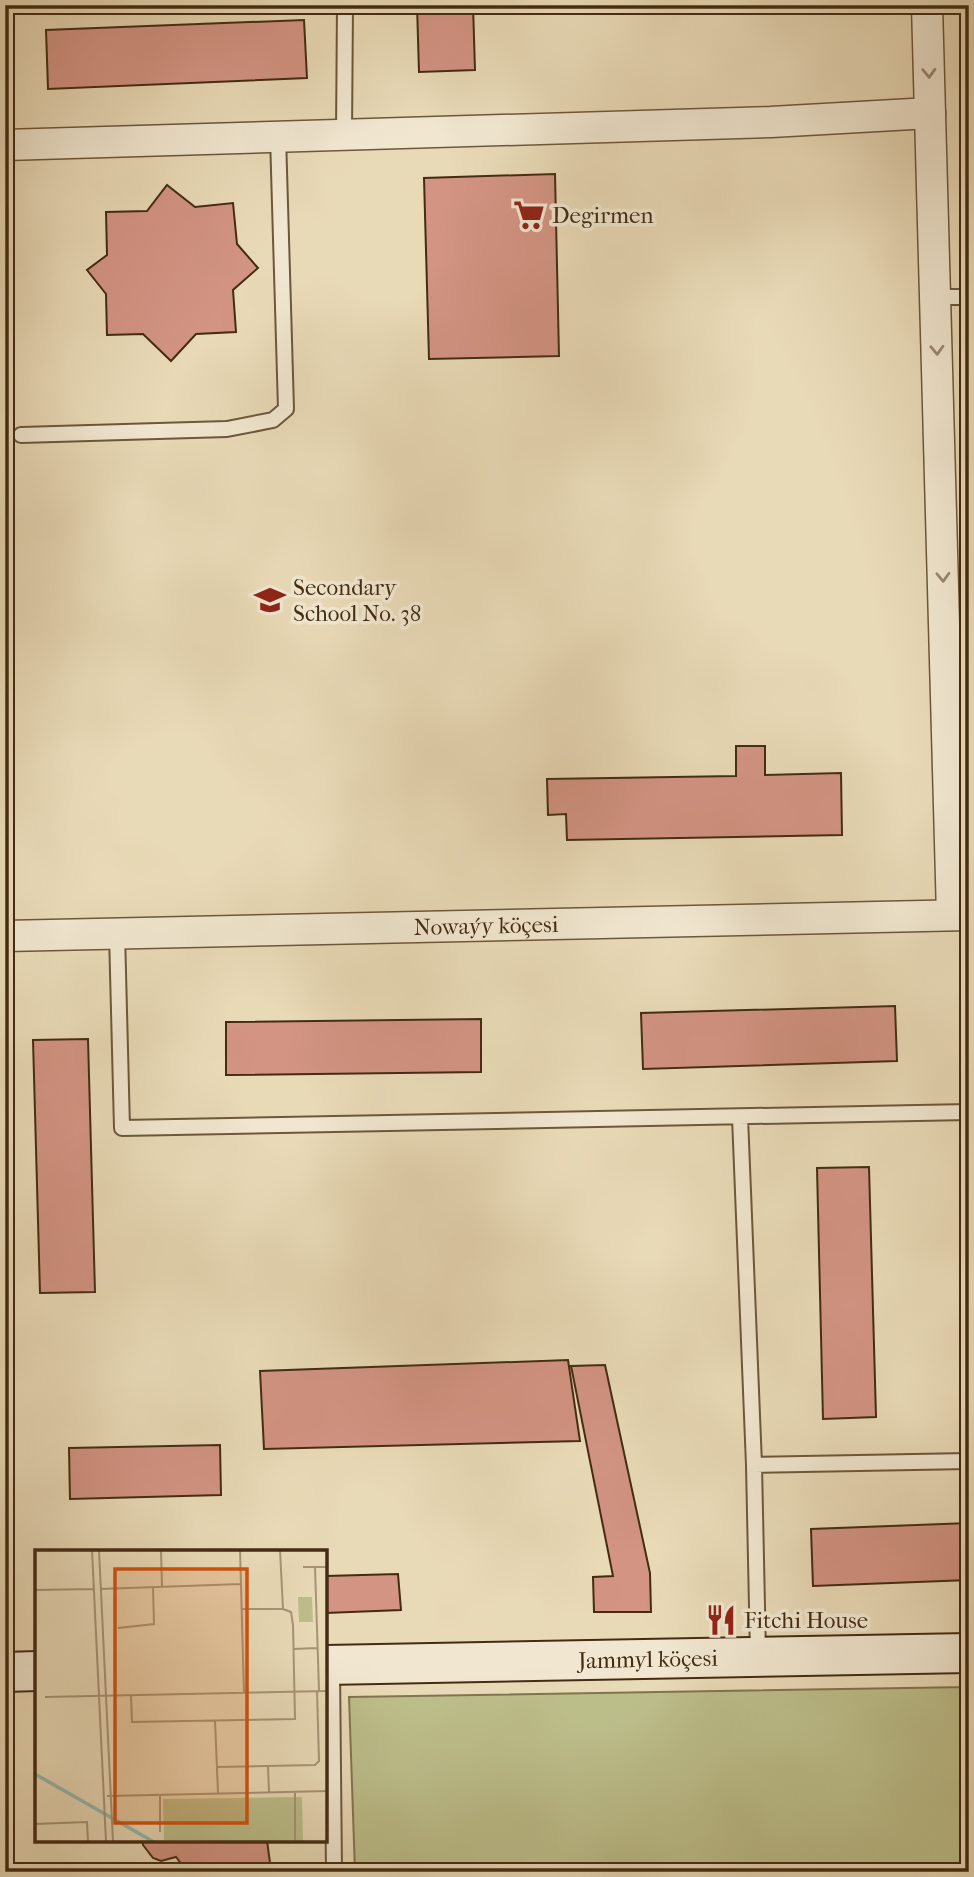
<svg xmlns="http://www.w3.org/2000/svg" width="974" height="1877" viewBox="0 0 974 1877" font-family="'IM FELL French Canon',serif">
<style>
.green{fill:#bcbe8a;stroke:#80754e;stroke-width:2}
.building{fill:#d39483;stroke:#432c12;stroke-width:2}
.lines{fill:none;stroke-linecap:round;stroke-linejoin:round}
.lane-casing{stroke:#6c583b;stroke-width:18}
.street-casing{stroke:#6c583b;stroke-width:33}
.secondary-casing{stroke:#432c12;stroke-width:42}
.lane{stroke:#f1e7d0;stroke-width:14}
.street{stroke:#f1e7d0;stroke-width:30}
.secondary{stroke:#f1e7d0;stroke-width:38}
.oneway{stroke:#9a8a71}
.labels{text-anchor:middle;stroke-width:7;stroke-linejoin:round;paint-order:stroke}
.poi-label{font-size:23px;fill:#432c12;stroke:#f1e7d0;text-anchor:start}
.street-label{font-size:23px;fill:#432c12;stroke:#f1e7d0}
.inset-river{fill:none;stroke:#97bab2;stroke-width:3.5}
.inset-road{fill:none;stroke:#a79475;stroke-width:2}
.view{fill:#cf520d;fill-opacity:0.15;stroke:#cf520d;stroke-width:3.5}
.inset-edge{fill:none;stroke:#432c12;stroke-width:3.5}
</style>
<rect width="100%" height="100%" fill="#e9dab7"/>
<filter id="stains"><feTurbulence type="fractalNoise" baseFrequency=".00286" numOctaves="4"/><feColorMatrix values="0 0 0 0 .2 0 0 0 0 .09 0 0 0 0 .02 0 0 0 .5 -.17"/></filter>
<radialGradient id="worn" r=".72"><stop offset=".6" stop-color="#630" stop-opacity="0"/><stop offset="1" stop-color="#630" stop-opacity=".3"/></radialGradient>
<path class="green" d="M969 1687V1872H355L349 1697Z"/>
<path class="building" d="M417 5H473L475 70 419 72Z
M304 20 307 78 48 89 46 30Z
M555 174 559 356 429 359 424 178Z
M167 185 195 207 233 203 237 244 258 268 233 290 236 332 196 334 171 361 143 334 107 335 106 294 87 270 107 255 106 212 147 211Z
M736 746H765V775L841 773 842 835 567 840 566 814 548 815 547 779 736 776Z
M895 1006 897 1061 643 1069 641 1013Z
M481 1019V1072L226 1075V1022Z
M88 1039 95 1292 40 1293 33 1040Z
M869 1167 876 1417 823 1419 817 1168Z
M568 1360 580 1441 264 1449 260 1371Z
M605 1365 650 1573 651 1612H594L593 1577 613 1576 571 1366Z
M220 1445 221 1495 70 1499 69 1448Z
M969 1523V1580L813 1586 811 1529Z
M398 1574 401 1610 326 1613V1576Z
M143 1840H267L270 1863 265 1872H181L182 1865 176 1857 161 1861 153 1858 143 1845Z"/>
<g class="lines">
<defs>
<path id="lane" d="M344 135 345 5
M935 297H969
M21 435 227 429 273 420 286 409 278 136
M117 933 122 1128 969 1112
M740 1117 754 1465 758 1654
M754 1465 969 1461
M332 1667 334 1872"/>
<g id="street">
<path d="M927 5 952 915"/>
<path d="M5 145 771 122 930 113"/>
<path id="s1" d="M5 936 969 915"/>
</g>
<g id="secondary">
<path id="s2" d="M326 1665 969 1653"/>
<path d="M5 1672 37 1671"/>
</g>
</defs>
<use href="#lane" class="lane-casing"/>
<use href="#street" class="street-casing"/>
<use href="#secondary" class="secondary-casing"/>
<use href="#lane" class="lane"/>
<use href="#street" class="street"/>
<use href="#secondary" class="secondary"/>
</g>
<defs><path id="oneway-chevron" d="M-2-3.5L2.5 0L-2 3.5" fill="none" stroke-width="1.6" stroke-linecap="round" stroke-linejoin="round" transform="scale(1.75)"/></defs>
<g class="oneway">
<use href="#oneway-chevron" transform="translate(929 73) rotate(88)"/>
<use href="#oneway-chevron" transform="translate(937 350) rotate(88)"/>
<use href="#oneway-chevron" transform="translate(943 577) rotate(88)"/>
</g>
<defs>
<symbol id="supermarket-bare" viewBox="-9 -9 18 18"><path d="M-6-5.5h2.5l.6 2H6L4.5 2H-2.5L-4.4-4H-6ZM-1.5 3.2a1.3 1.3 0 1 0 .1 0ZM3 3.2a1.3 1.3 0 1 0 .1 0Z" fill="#8f2418" stroke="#f1e7d0" stroke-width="2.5" paint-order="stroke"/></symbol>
<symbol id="school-bare" viewBox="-9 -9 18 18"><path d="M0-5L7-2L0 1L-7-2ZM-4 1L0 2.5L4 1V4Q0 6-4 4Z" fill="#8f2418" stroke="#f1e7d0" stroke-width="2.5" paint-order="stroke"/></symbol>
<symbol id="restaurant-bare" viewBox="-9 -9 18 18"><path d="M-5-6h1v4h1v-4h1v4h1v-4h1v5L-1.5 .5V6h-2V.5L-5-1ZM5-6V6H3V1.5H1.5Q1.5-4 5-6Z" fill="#8f2418" stroke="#f1e7d0" stroke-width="2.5" paint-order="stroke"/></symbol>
</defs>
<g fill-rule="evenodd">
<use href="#supermarket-bare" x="507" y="193" width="44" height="44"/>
<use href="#school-bare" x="248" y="578" width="44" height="44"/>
<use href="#restaurant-bare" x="699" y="1598" width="44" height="44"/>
</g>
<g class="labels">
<g class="poi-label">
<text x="552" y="223">Degirmen</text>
<text x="293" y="595">Secondary<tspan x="293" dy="26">School No. 38</tspan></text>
<text x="744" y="1628">Fitchi House</text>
</g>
<g class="street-label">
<text dy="8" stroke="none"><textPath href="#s1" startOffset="481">Nowaýy köçesi</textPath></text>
<text dy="8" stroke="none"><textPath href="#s2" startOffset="322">Jammyl köçesi</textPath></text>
</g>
</g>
<g transform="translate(35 1550)">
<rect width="292" height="292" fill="#e9dab7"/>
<path d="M263 47H277L278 72H264ZM267 247 268 292 129 290 128 249Z" fill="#bcbe8a"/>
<path class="inset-river" d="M0 224 119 292"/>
<path class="inset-road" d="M57 0 71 292M64 0 78 292M126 0 127 37M205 0 209 143M268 17H293M280 17 284 141M65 39 206 34M0 40 58 39M207 59H248M83 78 119 74 118 37M259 99 282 98M96 145 97 172 260 169 258 75 256 62 248 59 245 0M10 147 293 141M180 170 183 243M182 217 280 215 284 211 282 141M233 217 234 242M260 242V292M125 245V282M72 246 293 241M0 274 52 272 53 292"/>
<path class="view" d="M80 19H212V273H80Z"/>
<rect width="292" height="292" class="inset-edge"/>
</g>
<rect width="974" height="1877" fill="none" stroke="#e9dab7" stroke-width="28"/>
<rect x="7" y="7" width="960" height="1863" fill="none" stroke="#432c12" stroke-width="3.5"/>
<rect x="14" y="14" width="946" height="1849" fill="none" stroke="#432c12" stroke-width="2"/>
<rect width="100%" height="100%" filter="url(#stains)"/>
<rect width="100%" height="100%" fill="url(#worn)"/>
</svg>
